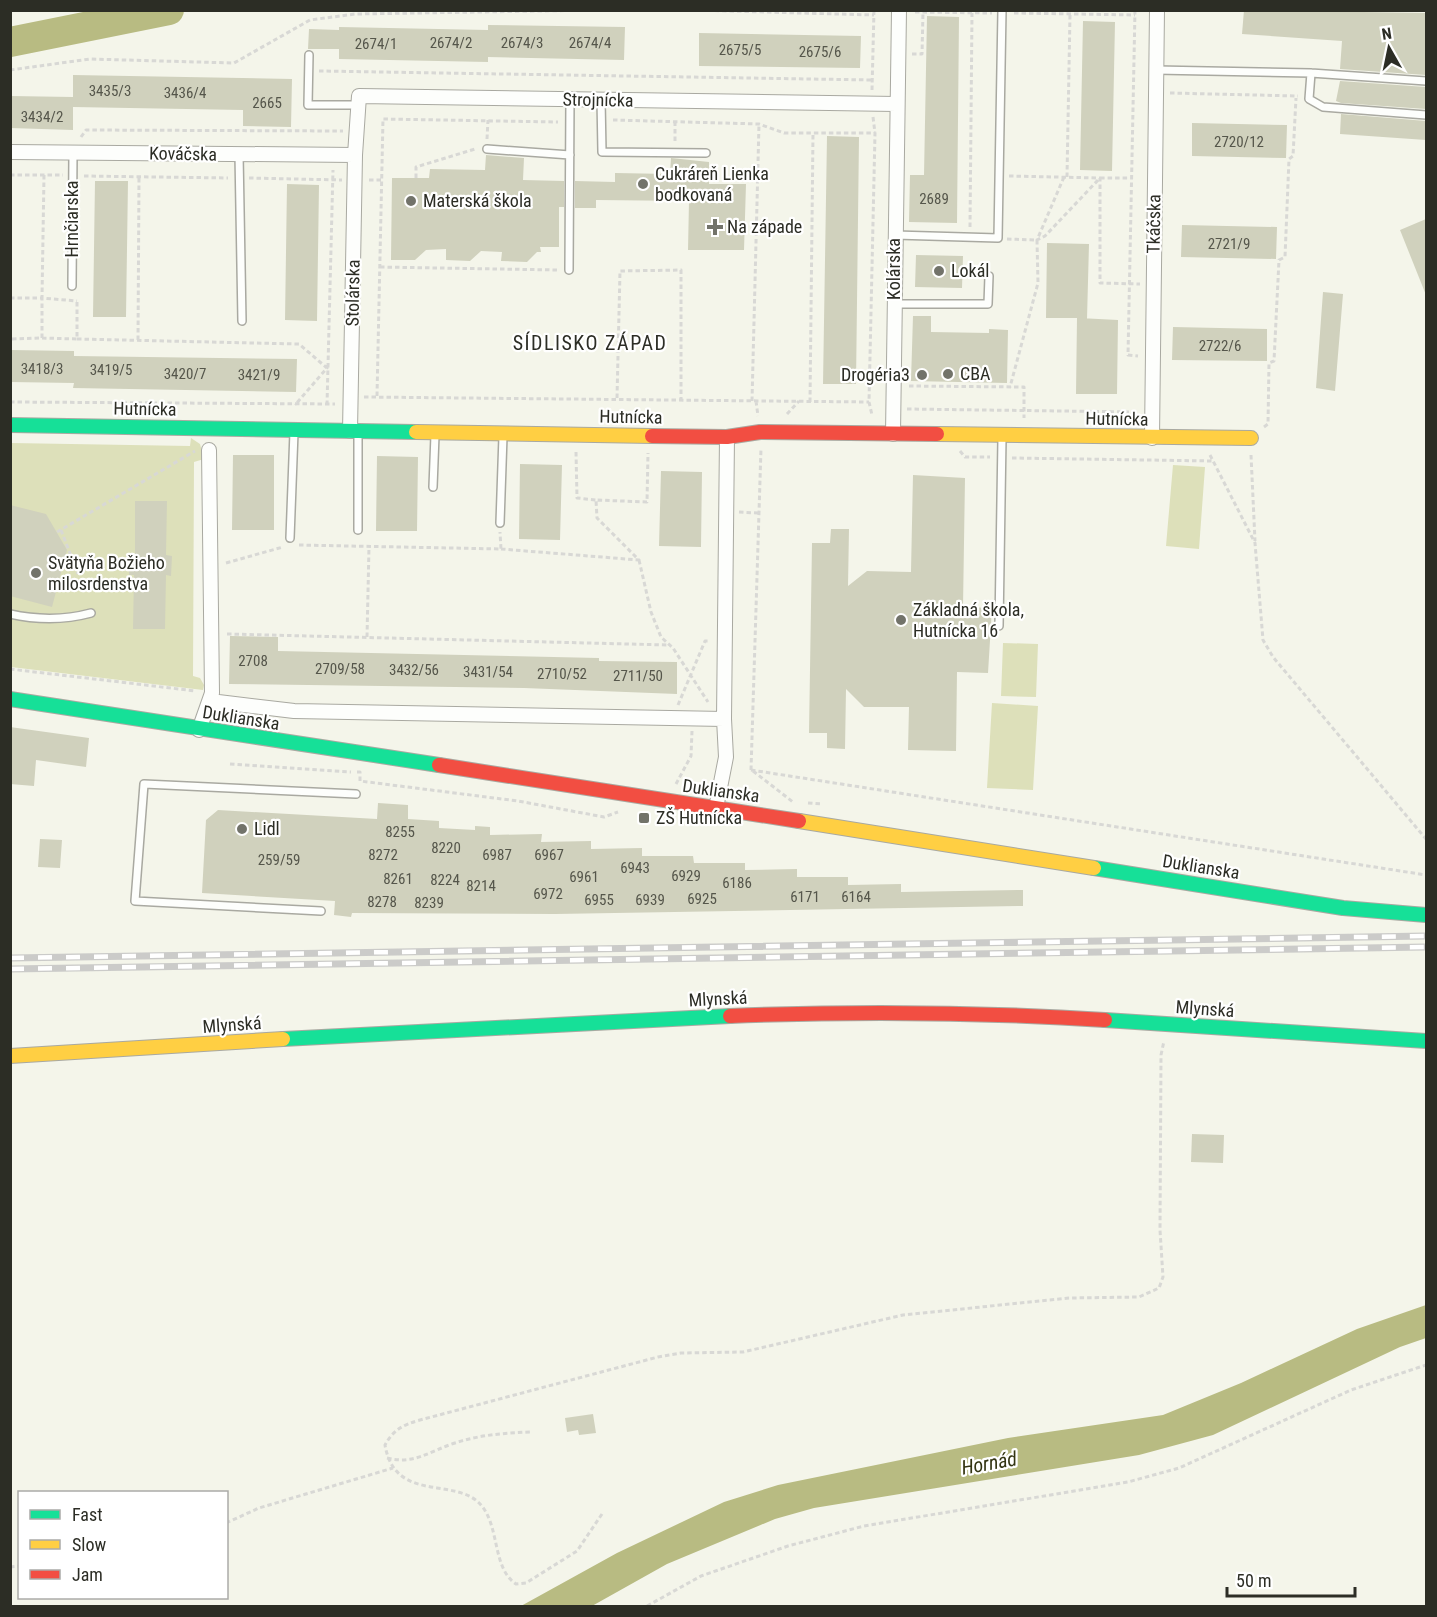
<svg xmlns="http://www.w3.org/2000/svg" width="1437" height="1617" viewBox="0 0 1437 1617" font-family="'Roboto Condensed',sans-serif">
<style>
.green{fill:#dde0ba}
.water{fill:#b8bb82}
.lines{fill:none;stroke-linecap:round;stroke-linejoin:round}
.river{stroke:#b8bb82;stroke-width:30}
.building{fill:#d0d1bd}
.lane-casing{stroke:#a9a9a1;stroke-width:10}
.street-casing{stroke:#a9a9a1;stroke-width:16}
.fast-casing{stroke:#a9a9a1;stroke-width:16}
.slow-casing{stroke:#a9a9a1;stroke-width:16}
.jam-casing{stroke:#a9a9a1;stroke-width:16}
.path{stroke:#d8d8d5;stroke-width:3;stroke-dasharray:4.5 3;stroke-linecap:butt}
.lane{stroke:#fdfefc;stroke-width:7}
.street{stroke:#fdfefc;stroke-width:14}
.fast{stroke:#16e098;stroke-width:14}
.slow{stroke:#ffcf43;stroke-width:14}
.jam{stroke:#f24e42;stroke-width:14}
.rail-casing{stroke:#cbcbc9;stroke-width:7}
.rail{stroke:#fff;stroke-width:4.5;stroke-dasharray:14;stroke-linecap:butt}
.poi-dot{fill:#72736a;stroke:#fff;stroke-width:2}
.labels{text-anchor:middle;stroke-width:4.5;stroke-linejoin:round;paint-order:stroke}
.number-label{font-size:15px;fill:#55564b}
.street-label{font-size:18px;fill:#2c2d25;stroke:#fff}
.poi-label{font-size:18px;fill:#2c2d25;stroke:#fff;text-anchor:start}
.neighbourhood-label{font-size:20px;letter-spacing:1.5px;fill:#2c2d25;stroke:#fff}
.water-label{font-size:20px;font-style:italic;fill:#333412;stroke:#fff}
</style>
<rect width="100%" height="100%" fill="#f4f5ea"/>
<path class="green" d="M191 438 200 444 204 459 194 462 193 676 200 678 204 685 203 690 11 667V443L190 446Z
M1173 465 1205 467 1199 549 1166 546Z
M1003 643 1038 644 1036 697 1001 696Z
M992 703 1038 706 1033 790 987 788Z"/>
<path class="water" d="M1426 1305V1338L1400 1347 1213 1435 1139 1455 814 1508 775 1519 667 1564 592 1606H521L617 1553 724 1502 778 1485 1008 1438 1163 1415 1241 1383 1357 1329Z"/>
<g class="lines">
<path class="river" d="M10 42 169 10"/>
</g>
<path class="building" d="M1244 10 1426 13V75L1340 69 1342 41 1242 34Z
M927 16 959 17 957 223 909 222 910 175H924Z
M1083 21 1115 22 1112 171 1080 170Z
M488 25 625 27 624 60 488 57V62L339 59V49H308L309 29 339 30V27L488 30Z
M699 33 861 36 860 68 699 66Z
M73 75 292 79 291 127 243 126V110L73 107V130L10 128V96L73 97Z
M1340 81 1426 87V109L1341 103 1336 101Z
M1341 114 1426 121V140L1340 134Z
M1192 123 1287 125 1286 158 1192 156Z
M827 136 859 137 856 384H823Z
M486 155 524 158 523 180 564 181V207H559V247H540L541 252H537L527 262 501 261 502 252 481 251 470 261 446 260V249L426 250 415 260H391L392 178H429L430 169 485 170Z
M671 158 709 162V184H746L744 250H688L689 201 596 200V208H575V181L615 182V173L670 174Z
M95 181H128L126 317H93Z
M287 184 319 185 317 321 285 320Z
M1426 219V295L1400 230Z
M1182 225 1277 227 1276 259 1181 257Z
M1047 243 1089 244 1087 319 1079 318 1118 320 1117 394H1076L1077 318H1046Z
M916 255 963 256 962 288 915 287Z
M1323 292 1343 294 1335 391 1316 388Z
M913 316H931V332L989 333V329L1008 330 1007 383 911 381Z
M1173 327 1267 329V361L1172 360Z
M10 350 74 351V356L297 359 296 392 73 388 74 383 10 382Z
M233 455H274V530H232Z
M377 456 418 457 417 531H376Z
M520 464 562 465 560 540 519 539Z
M661 471 702 472 701 547 659 546Z
M913 475 965 478 963 607 992 608 988 673 957 672 956 751 908 750 909 707H864L846 689 845 749 827 748V733H809L812 543H830L831 529H849L848 586 867 571 911 572Z
M135 501H167L166 555 172 556 171 576 166 575 165 629H133L134 575H129V555H135Z
M10 505 46 514 67 550 52 607 10 596Z
M230 636 278 637V651L599 658V661L677 662V694L524 688 229 684Z
M10 727 89 738 86 767 36 760 34 786 10 784Z
M378 803 408 805V819L439 821V828L475 830V826L490 827V835L542 834 541 842 591 841V849L642 848V856H693L694 863H745V870L797 869V877H848V885L901 884V892L1023 890V906L555 914 352 913 351 917 334 915 335 901 202 893 206 820 218 810 377 819Z
M40 839 62 840 60 868 38 867Z
M1192 1134 1224 1135 1223 1163 1191 1162Z
M593 1414 596 1433 579 1435 578 1430 567 1432 565 1418Z"/>
<g class="lines">
<defs>
<path id="lane" d="M309 55 308 105H358
M1156 70 1311 73 1426 81
M1311 73 1309 99 1323 107 1426 115
M601 99 602 152 706 153
M487 149 570 155
M239 154 242 321
M895 235 998 238 1002 10
M569 270 570 99
M72 286 73 152
M894 304H988L989 276
M433 487 435 435
M500 523 503 436
M358 530V434
M290 538 294 432
M10 614C37 620 65 620 91 613
M999 626 1002 438
M321 911 135 901 144 784 356 794"/>
<path id="street" d="M10 152 355 155
M350 431 355 155 359 96 896 104
M893 434 899 10
M1152 438 1157 10
M210 701 294 711 724 719
M199 730 212 693 209 450
M716 808 726 757 724 719 727 437"/>
<path id="fast" d="M10 425 416 432
M10 699 439 765
M1094 868 1343 908 1426 915
M1105 1020 1426 1041
M283 1039 730 1016"/>
<path id="slow" d="M416 432 652 436
M937 434 1251 438
M799 821 1094 868
M10 1056 283 1039"/>
<path id="jam" d="M652 436 727 437 760 432 937 434
M439 765 799 821
M730 1016C857 1011 979 1012 1105 1020"/>
</defs>
<use href="#lane" class="lane-casing"/>
<use href="#street" class="street-casing"/>
<use href="#fast" class="fast-casing"/>
<use href="#slow" class="slow-casing"/>
<use href="#jam" class="jam-casing"/>
<path class="path" d="M692 10 874 15
M1135 10 1128 355 1138 356
M915 12 992 13
M1014 13 1135 15
M912 54H922L923 12
M10 70 90 59 234 63 310 20 355 14 602 10
M319 71 872 80
M872 90 874 10
M1170 93 1298 96
M873 117 875 133
M613 120 759 124 784 133H875L869 402 872 415
M81 137 86 130 343 131
M487 139 488 120
M675 141V122
M10 175H63
M44 175 42 298 77 301
M84 176 228 178
M1009 176 1100 178V283L1140 284
M1064 177 1037 240 1045 236 1100 178H1131
M1067 177 1070 14
M249 178 342 180
M416 178V167L475 149
M369 180H382
M970 227 972 13
M1007 239 1037 240 1038 283 1010 387
M380 267 558 270
M10 298H42V338L10 339
M42 338 77 339V300
M77 339 299 344 327 368 295 405
M138 340 139 177
M909 386 1024 387V418
M377 396 383 119 558 122
M364 397 869 402
M617 398 620 271 681 270V400
M752 401 759 124
M756 401 758 416
M10 402 335 404
M810 402 813 134
M327 405 333 170
M907 409 1137 412
M787 414 799 401
M1264 427 1268 424 1269 363 1274 361 1279 260 1285 257 1289 159 1293 156 1296 98
M960 451 965 457H990
M576 452 577 498 596 500
M1210 455 1255 543 1263 640 1273 657 1426 839
M1251 455 1255 541
M1012 458 1214 461
M739 512 758 513
M61 530 78 574
M57 532 195 451
M299 545 501 549 500 532
M501 549 639 560 597 518 596 500 647 502 648 453
M639 560 651 612 661 637 673 648 708 702
M226 563 283 547
M227 634 669 645
M367 637 369 547
M10 669 196 691
M678 705 705 641H709
M230 764 351 772
M751 770 761 448
M751 770 1426 875
M753 771 793 802
M357 772H360V781L518 801 604 817 618 812
M676 784 691 756 692 731
M808 803 822 804
M387 1458C414 1465 430 1451 455 1443 479 1435 504 1433 530 1432
M602 1514 577 1551 526 1583 516 1584C492 1568 500 1527 481 1505 456 1476 395 1504 385 1445 394 1429 403 1425 420 1420L658 1357 681 1353 743 1352 903 1315 1069 1298 1139 1297 1159 1288 1163 1277 1160 1230 1161 1055 1164 1041
M226 1523 259 1508 393 1468
M10 1567 20 1566
M647 1606 701 1576 788 1546 864 1526 1128 1482 1179 1468 1351 1390 1426 1365"/>
<use href="#lane" class="lane"/>
<use href="#street" class="street"/>
<use href="#fast" class="fast"/>
<use href="#slow" class="slow"/>
<use href="#jam" class="jam"/>
<defs>
<path id="rail" d="M10 958 1426 936
M10 969 1426 947"/>
</defs>
<use href="#rail" class="rail-casing"/>
<use href="#rail" class="rail"/>
</g>
<g class="poi-dot">
<circle cx="643" cy="184" r="6"/>
<circle cx="411" cy="201" r="6"/>
<path d="M712 218h6v6h6v6h-6v6h-6v-6h-6v-6h6z"/>
<circle cx="939" cy="271" r="6"/>
<circle cx="948" cy="374" r="6"/>
<circle cx="922" cy="375" r="6"/>
<circle cx="36" cy="573" r="6"/>
<circle cx="901" cy="620" r="6"/>
<rect x="638" y="812" width="12" height="12" rx="3"/>
<circle cx="242" cy="829" r="6"/>
</g>
<g class="labels">
<g class="number-label">
<text x="451" y="48">2674/2</text>
<text x="522" y="48">2674/3</text>
<text x="590" y="48">2674/4</text>
<text x="376" y="49">2674/1</text>
<text x="740" y="55">2675/5</text>
<text x="820" y="57">2675/6</text>
<text x="110" y="96">3435/3</text>
<text x="185" y="98">3436/4</text>
<text x="267" y="108">2665</text>
<text x="42" y="122">3434/2</text>
<text x="1239" y="147">2720/12</text>
<text x="934" y="204">2689</text>
<text x="1229" y="249">2721/9</text>
<text x="1220" y="351">2722/6</text>
<text x="42" y="374">3418/3</text>
<text x="111" y="375">3419/5</text>
<text x="185" y="379">3420/7</text>
<text x="259" y="380">3421/9</text>
<text x="253" y="666">2708</text>
<text x="340" y="674">2709/58</text>
<text x="414" y="675">3432/56</text>
<text x="488" y="677">3431/54</text>
<text x="562" y="679">2710/52</text>
<text x="638" y="681">2711/50</text>
<text x="400" y="837">8255</text>
<text x="446" y="853">8220</text>
<text x="383" y="860">8272</text>
<text x="497" y="860">6987</text>
<text x="549" y="860">6967</text>
<text x="279" y="865">259/59</text>
<text x="635" y="873">6943</text>
<text x="686" y="881">6929</text>
<text x="584" y="882">6961</text>
<text x="398" y="884">8261</text>
<text x="445" y="885">8224</text>
<text x="737" y="888">6186</text>
<text x="481" y="891">8214</text>
<text x="548" y="899">6972</text>
<text x="805" y="902">6171</text>
<text x="856" y="902">6164</text>
<text x="702" y="904">6925</text>
<text x="599" y="905">6955</text>
<text x="650" y="905">6939</text>
<text x="382" y="907">8278</text>
<text x="429" y="908">8239</text>
</g>
<g class="street-label">
<text transform="translate(598 100) rotate(1)" y="6">Strojnícka</text>
<text transform="translate(183 154) rotate(1)" y="6">Kováčska</text>
<text transform="translate(72 219) rotate(-90)" y="6">Hrnčiarska</text>
<text transform="translate(1154 224) rotate(-89)" y="6">Tkáčska</text>
<text transform="translate(894 269) rotate(-90)" y="6">Kolárska</text>
<text transform="translate(353 293) rotate(-89)" y="6">Stolárska</text>
<text transform="translate(145 409) rotate(1)" y="6">Hutnícka</text>
<text transform="translate(631 417) rotate(1)" y="6">Hutnícka</text>
<text transform="translate(1117 419) rotate(1)" y="6">Hutnícka</text>
<text transform="translate(241 718) rotate(9)" y="6">Duklianska</text>
<text transform="translate(721 791) rotate(8)" y="6">Duklianska</text>
<text transform="translate(1201 867) rotate(9)" y="6">Duklianska</text>
<text transform="translate(718 999) rotate(-3)" y="6">Mlynská</text>
<text transform="translate(1205 1009) rotate(4)" y="6">Mlynská</text>
<text transform="translate(232 1025) rotate(-4)" y="6">Mlynská</text>
</g>
<g class="poi-label">
<text x="655" y="180">Cukráreň Lienka<tspan x="655" dy="21">bodkovaná</tspan></text>
<text x="423" y="207">Materská škola</text>
<text x="727" y="233">Na západe</text>
<text x="951" y="277">Lokál</text>
<text x="960" y="380">CBA</text>
<text x="910" y="381" text-anchor="end">Drogéria3</text>
<text x="48" y="569">Svätyňa Božieho<tspan x="48" dy="21">milosrdenstva</tspan></text>
<text x="913" y="616">Základná škola,<tspan x="913" dy="21">Hutnícka 16</tspan></text>
<text x="656" y="824">ZŠ Hutnícka</text>
<text x="254" y="835">Lidl</text>
</g>
<g class="neighbourhood-label">
<text x="590" y="350">SÍDLISKO ZÁPAD</text>
</g>
<g class="water-label">
<text transform="translate(989 1463) rotate(-10)" y="7">Hornád</text>
</g>
</g>
<rect width="1437" height="1617" fill="none" stroke="#2c2d25" stroke-width="24"/>
<rect x="18" y="1491" width="210" height="108" fill="#ffffff" stroke="#ababa8" stroke-width="1.5"/>
<rect x="30" y="1510" width="30" height="9" fill="#16e098" stroke="#ababa8" stroke-width="1.5"/>
<text x="72" y="1521" font-size="18" fill="#2c2d25">Fast</text>
<rect x="30" y="1540" width="30" height="9" fill="#ffcf43" stroke="#ababa8" stroke-width="1.5"/>
<text x="72" y="1551" font-size="18" fill="#2c2d25">Slow</text>
<rect x="30" y="1570" width="30" height="9" fill="#f24e42" stroke="#ababa8" stroke-width="1.5"/>
<text x="72" y="1581" font-size="18" fill="#2c2d25">Jam</text>
<g transform="translate(1389 48) rotate(351)" stroke="#ffffff" stroke-width="4.5" paint-order="stroke">
<path d="M0-4.5L10 22L0 15L-10 22Z" fill="#2c2d25"/>
<text y="-9" font-size="16" font-weight="bold" text-anchor="middle" fill="#2c2d25">N</text>
</g>
<path d="M1227 1587v9h128v-9" fill="none" stroke="#2c2d25" stroke-width="3"/>
<text x="1236" y="1587" font-size="18" fill="#2c2d25" stroke="#ffffff" stroke-width="4.5" paint-order="stroke">50 m</text>
</svg>
